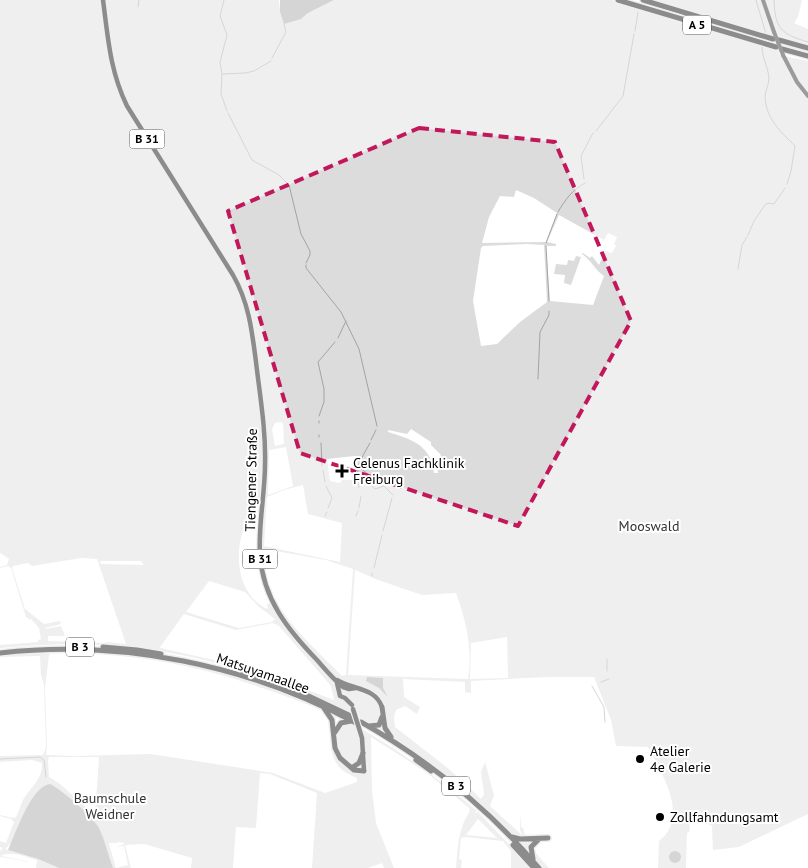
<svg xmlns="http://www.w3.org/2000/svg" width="808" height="868" viewBox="0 0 808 868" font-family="'PT Sans',sans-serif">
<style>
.green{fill:#dcdcdc;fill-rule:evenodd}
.water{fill:#a3a3a3}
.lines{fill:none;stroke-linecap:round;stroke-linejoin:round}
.stream{stroke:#a3a3a3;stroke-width:1}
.primary-casing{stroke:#dbdbdb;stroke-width:7}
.highway-casing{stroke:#dbdbdb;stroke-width:8}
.secondary{stroke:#222;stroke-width:4}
.primary{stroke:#000;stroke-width:4.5}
.highway{stroke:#000;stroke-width:5}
.primary-bridge-casing{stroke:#dbdbdb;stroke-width:7;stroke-linecap:butt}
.secondary-bridge{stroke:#222;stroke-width:4}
.primary-bridge{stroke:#000;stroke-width:4.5}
.marked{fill:none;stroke:#c2185b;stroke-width:4;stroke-dasharray:10 6;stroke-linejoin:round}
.poi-dot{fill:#000;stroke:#fff;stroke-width:2}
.labels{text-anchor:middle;stroke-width:4;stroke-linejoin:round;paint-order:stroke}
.shield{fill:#fff;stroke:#4c4c4c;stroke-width:1}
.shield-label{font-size:12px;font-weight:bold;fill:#000}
.poi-label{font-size:14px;fill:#000;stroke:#fff;text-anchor:start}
.street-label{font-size:14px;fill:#000;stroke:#fff}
.park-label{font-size:14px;fill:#333;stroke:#fff}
</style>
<rect width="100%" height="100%" fill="#fff"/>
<path class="green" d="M0 0H279L280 12 301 19 308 13 334 0H612L672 20 778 50 780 55 808 61V814L739 847 713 850 712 826 706 823 698 814 689 822 690 831 687 833 686 868H658L659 841C690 817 662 774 648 747L616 746 611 720 594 677H547L471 681V693L465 692V682L403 679 404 697 420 707 417 714 405 706 396 710 394 717 395 727 449 769 481 799 484 794 481 772 485 762 494 795 490 806 523 836 520 830V813L521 827 523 828 525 835H537L538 834 539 837 538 834 539 835 544 834 545 837 534 845 533 850 549 868H541C488 809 430 756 360 718L356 708 352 709 354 716C286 681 213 657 137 648 91 642 46 644 0 648V645L38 642V640L41 639 39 628 31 619 30 620 26 617 11 568 8 566 0 568V567L7 565 9 559 0 553ZM516 190 534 198 557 213 546 242 482 243 489 217 500 196 514 197ZM559 215 604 240 608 233 617 237 614 244 616 246 612 253 605 251 599 265 592 256 590 258 583 253 582 254C591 260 595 270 604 276L593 305 550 301 546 246H556V244L547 242ZM527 244 544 245 547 302 520 322 497 344 481 346 473 301 481 248 483 246ZM281 422 283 423 284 444 275 446 272 429 275 423ZM411 429 431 442V445L441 455 436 461 438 473H434C431 444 410 439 388 432V430L407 434ZM286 447 293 486 268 495 269 450ZM354 456H358L356 480H342L340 483 330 481 327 459ZM303 485 308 514 342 523 340 562 264 546 267 497 284 490ZM258 505 259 508 257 511 260 512C257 542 254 575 270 603L266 605 268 607 267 609C230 591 232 532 258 505ZM264 549 326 560 353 569 346 675 342 676 335 669C300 633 263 604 264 549ZM81 558 97 559 126 644 107 642 104 643 48 641V636H65L61 626 46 629 45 628 61 624 60 621 44 624 25 609 12 568 13 566 28 563 32 566ZM100 561H141L144 565 101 564ZM355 570 378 580 422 595 456 593C466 621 473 649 468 679L348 675ZM209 581 245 592 258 606 275 619 272 622 239 628 186 612ZM184 614 236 630 273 623 279 626 331 686 334 700 258 671 218 661 161 648 160 647ZM507 637 508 678 470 679 471 643Z
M651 0H802L798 17 794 23 808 29V44L776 35 775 32H772L773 36Z
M662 10 676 12 775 41 777 46 672 15Z
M576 256 581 257 571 285 564 283 565 275 554 274 556 264 567 265 568 260 574 261Z
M45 652C101 652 156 655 211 669 248 678 283 692 318 706L327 713 334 730C340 725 345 722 353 724 398 749 438 778 477 811L475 812 476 813 478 812 532 868H511V851L503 841 465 837 461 838 459 859 462 860 461 868H456C458 847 458 828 470 811L469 808 426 772 371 737 372 791 376 823 394 868H384L382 863 368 868H312L317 793 270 774 260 773 256 828 236 827 233 868H191L192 858 144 844 125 845 131 868H107L12 842 5 849 38 859 59 868H36L37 860C27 857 10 850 1 856L31 862 0 857V851L3 848 0 847V841L6 843 14 822 11 819 0 816V815L13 818 16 817C19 810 21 804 24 798 32 786 43 778 42 763L32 760 0 762V756L43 755 46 747 44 685 41 675 40 656 0 657V655ZM51 653C148 651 228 673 317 708 341 722 322 749 340 768 345 773 351 775 357 778V782L325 793 273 773 151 754 74 756 47 755 46 754 47 746 45 688 49 655ZM49 757H99L95 815 60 784 49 777 48 760ZM478 819 497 838 466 835ZM118 842 124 843V844L117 847 124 846 128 865 116 868 109 844V843H117Z"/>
<path class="water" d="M280 0H334L308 13 301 19 284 24 280 12Z
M367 677 383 678V688L388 697 379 688 366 681Z
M50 784C60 788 94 818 99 828 105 840 108 855 113 868H59L38 859 8 850C16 833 31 786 50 784Z
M669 857a6 6 0 1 1 12 0a6 6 0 1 1-12 0Z"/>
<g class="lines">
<path class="stream" d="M224 0 220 16 227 35 220 62 222 74 221 94 227 111
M756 0 766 34
M774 0C775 29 781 34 808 42
M138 7 139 0
M635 31 638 12
M762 47C762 57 768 67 769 78 769 85 765 91 765 97 766 119 781 132 795 146L791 171 787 184
M272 58 286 32 284 24
M223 74 245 73 254 71 271 61
M228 113 252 160 279 175 289 185 301 234 310 251V255L306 263
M596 131 623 96 634 34
M584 179 581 156 593 133
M558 212C565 200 572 190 585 183
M748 235 754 221 765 205 768 203 774 204 785 188
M546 243 557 214
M546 246 549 301
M306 265V268L341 312 359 349 377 426
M738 269 742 245 747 237
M338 338 346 321
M538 379 540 332 549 315V311
M319 416 324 402V389L318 362 335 342
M319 423V421
M319 437V435
M371 440 376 430
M321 443 322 466
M358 466 369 475 370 481
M323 470 325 482
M370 484 375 489 384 486 393 495
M326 486 332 498 328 508
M359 488C355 466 360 461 370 443
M359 508 361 496
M325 516 327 512
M356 516 358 511
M383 531 392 498
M374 568 382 535
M372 576V573
M607 671V659
M601 682 609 679
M592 686 604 707 605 722
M0 759 40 757 44 760 46 777"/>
<defs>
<path id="primary" d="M103 0C108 38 110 71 127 106L233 275C249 303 252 331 256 362 260 396 266 430 265 464 265 495 258 525 260 555 263 599 288 630 317 660 325 669 333 679 343 687L349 689 356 688
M337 680C353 690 375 687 382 707
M337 683 340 696 345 698 352 705
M362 738 364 771"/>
<path id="highway" d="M618 0 776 47
M643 0 773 39
M779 40 808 48
M782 49 808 56
M103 647 137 650 161 654
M0 653C122 639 248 665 356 723
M240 671 296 690 353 717
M382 707 385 728 391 737
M324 708 332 720 335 748 340 758 354 770 364 771
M361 722C428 760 489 809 539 868
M369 726 379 725 382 717
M335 732 341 723 351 721
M416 760 431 771
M353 767 359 763 363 753
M512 837 520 839 548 838
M513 845 534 868
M533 859 531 847 539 839"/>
</defs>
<use href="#primary" class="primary-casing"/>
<use href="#highway" class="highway-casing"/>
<path class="secondary" d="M763 0 774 32
M783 55 797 82 808 96"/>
<use href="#primary" class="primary"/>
<use href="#highway" class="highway"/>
<defs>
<path id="primary-bridge" d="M353 709 362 738"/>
</defs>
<use href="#primary-bridge" class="primary-bridge-casing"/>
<path class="secondary-bridge" d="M774 32 783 55"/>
<use href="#primary-bridge" class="primary-bridge"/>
</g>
<path d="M0 0H808V868H0ZM419 128 555 142 631 321 518 526 300 453 228 211Z" fill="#fff" fill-opacity=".55" fill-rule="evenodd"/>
<path class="marked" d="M419 128 555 142 631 321 518 526 300 453 228 211Z"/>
<g class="poi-dot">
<path d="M339.5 463.5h5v5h5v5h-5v5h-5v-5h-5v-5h5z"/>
<circle cx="640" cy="759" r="5"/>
<circle cx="660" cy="817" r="5"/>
</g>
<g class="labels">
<g class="shield">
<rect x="683" y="15.5" width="28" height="19" rx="4"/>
<rect x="129.5" y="129.5" width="35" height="19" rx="4"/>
<rect x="242.5" y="549.5" width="35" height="19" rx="4"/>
<rect x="66" y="637.5" width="28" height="19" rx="4"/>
<rect x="442" y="776.5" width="28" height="19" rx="4"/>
</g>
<g class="shield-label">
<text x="697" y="29">A 5</text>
<text x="147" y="143">B 31</text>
<text x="260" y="563">B 31</text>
<text x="80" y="651">B 3</text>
<text x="456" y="790">B 3</text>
</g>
<g class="poi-label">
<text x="353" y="468">Celenus Fachklinik<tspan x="353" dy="16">Freiburg</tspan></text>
<text x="650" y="756">Atelier<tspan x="650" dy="16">4e Galerie</tspan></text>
<text x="670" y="822">Zollfahndungsamt</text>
</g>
<g class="street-label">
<text transform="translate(251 480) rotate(-89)" y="5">Tiengener Straße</text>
<text transform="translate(263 673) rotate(19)" y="5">Matsuyamaallee</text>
</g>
<g class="park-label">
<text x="649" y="531">Mooswald</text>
<text x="110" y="803">Baumschule<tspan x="110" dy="16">Weidner</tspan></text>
</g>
</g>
</svg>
